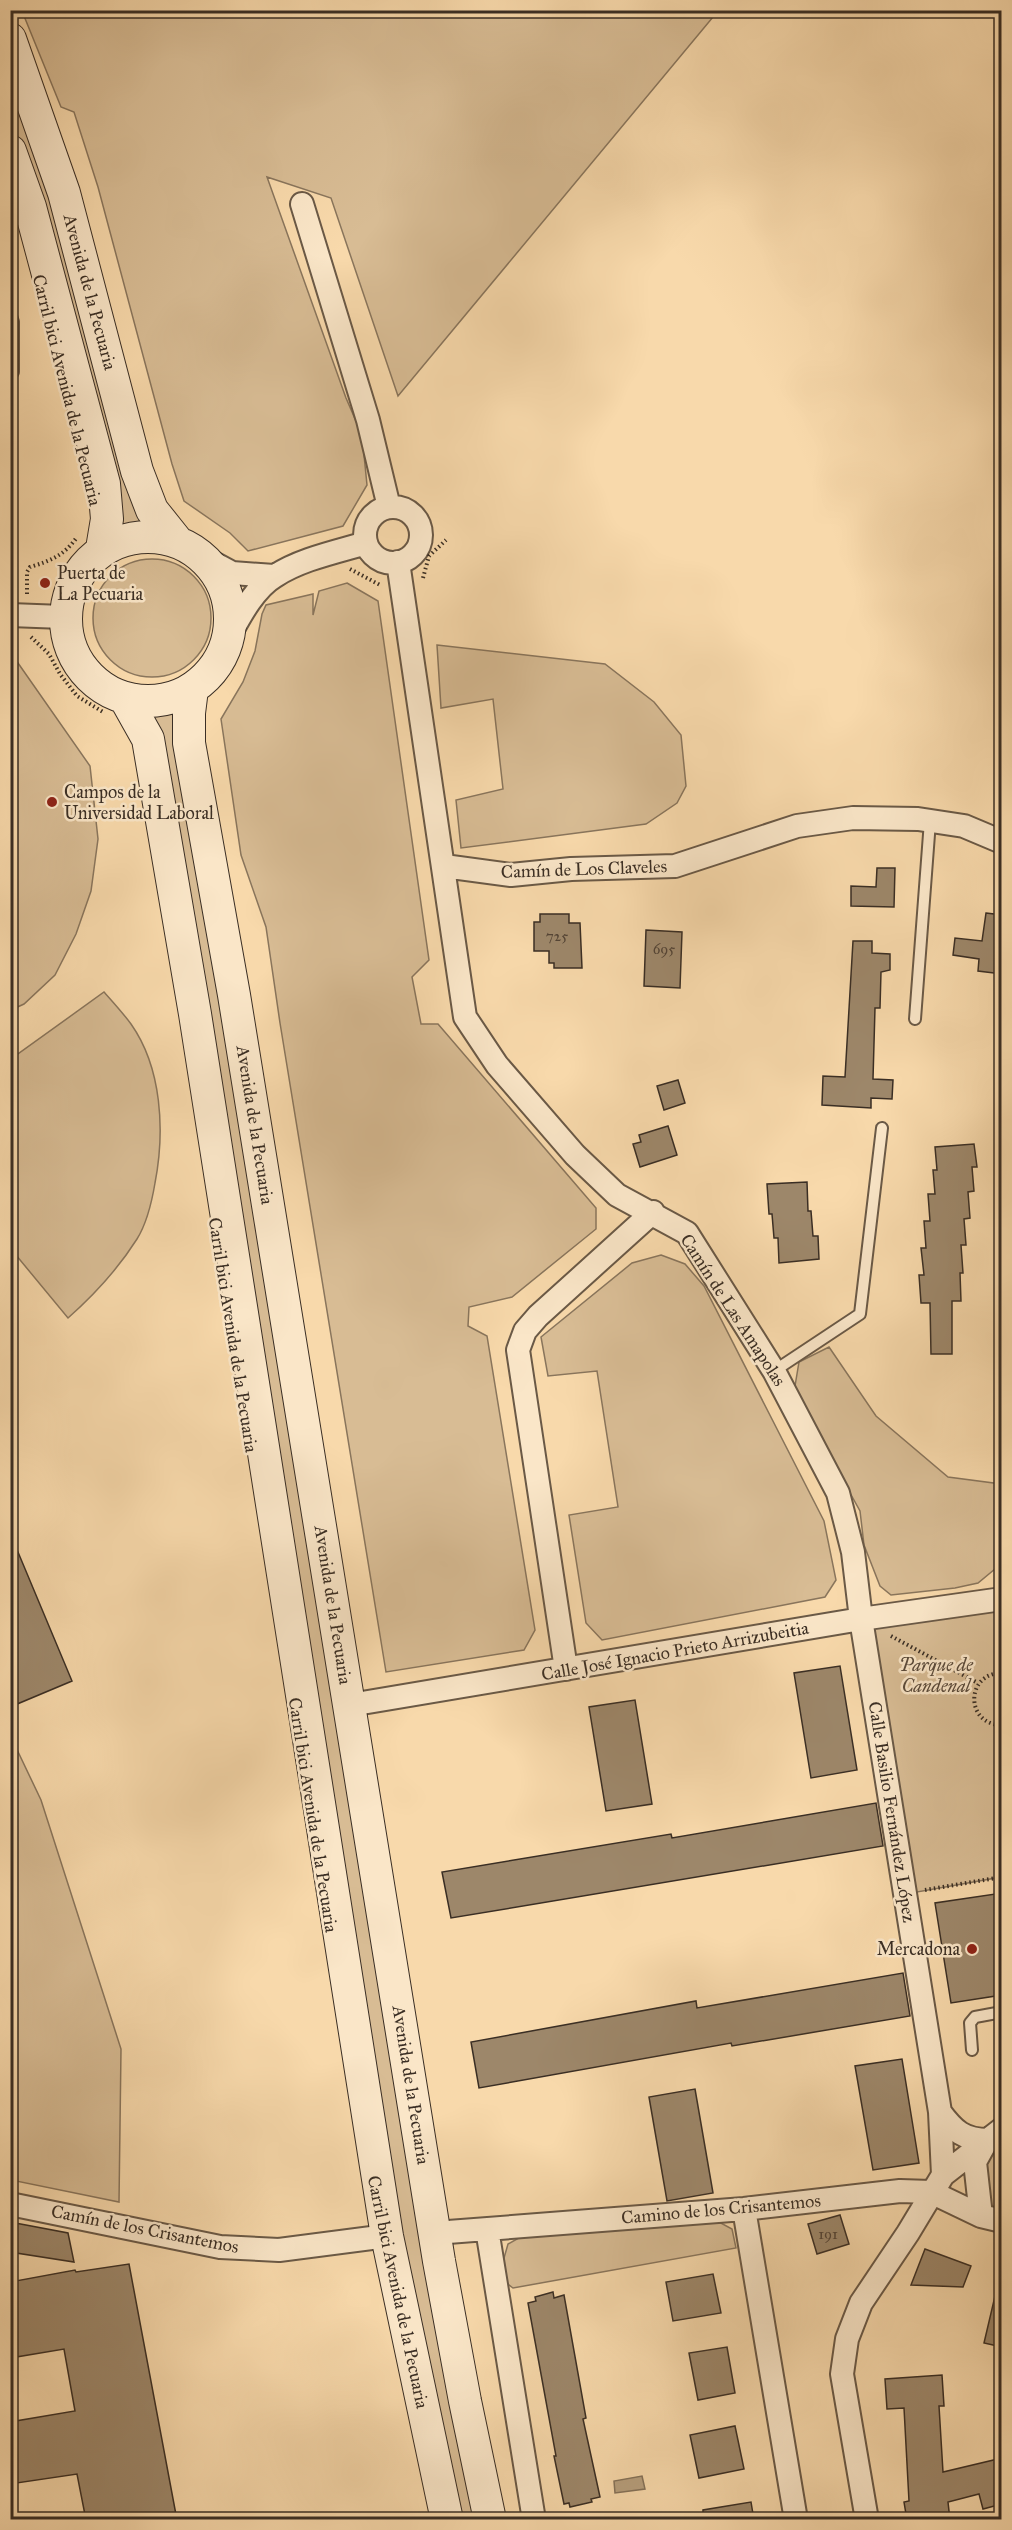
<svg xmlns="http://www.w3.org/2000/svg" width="1012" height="2530" viewBox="0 0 1012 2530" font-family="'IM FELL Great Primer',serif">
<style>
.green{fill:#d8bc94;stroke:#89755c;stroke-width:1.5}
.water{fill:#b79f7d;stroke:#857259;stroke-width:1.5}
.building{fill:#9d876a;stroke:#3a2e24;stroke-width:1.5}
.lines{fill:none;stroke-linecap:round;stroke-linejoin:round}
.lane-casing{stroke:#6a5946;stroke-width:14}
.street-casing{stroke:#6a5946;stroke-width:26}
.secondary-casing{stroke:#3a2e24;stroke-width:34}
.path{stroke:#3a2e24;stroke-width:4;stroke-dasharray:1.5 3;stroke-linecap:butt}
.lane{stroke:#fae6c8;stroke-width:10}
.street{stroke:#fae6c8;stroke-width:22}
.secondary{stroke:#fae6c8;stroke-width:32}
.poi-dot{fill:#8f2418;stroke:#fae6c8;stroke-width:2}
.labels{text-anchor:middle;stroke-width:5;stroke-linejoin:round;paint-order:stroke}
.number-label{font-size:15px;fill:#534436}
.street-label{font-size:18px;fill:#3a2e24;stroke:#fae6c8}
.poi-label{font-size:18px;fill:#3a2e24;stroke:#fae6c8;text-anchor:start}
.park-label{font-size:18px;font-style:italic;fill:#5a4a3a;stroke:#fae6c8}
</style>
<rect width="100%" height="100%" fill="#f8d9ab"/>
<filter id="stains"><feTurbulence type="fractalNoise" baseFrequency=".00333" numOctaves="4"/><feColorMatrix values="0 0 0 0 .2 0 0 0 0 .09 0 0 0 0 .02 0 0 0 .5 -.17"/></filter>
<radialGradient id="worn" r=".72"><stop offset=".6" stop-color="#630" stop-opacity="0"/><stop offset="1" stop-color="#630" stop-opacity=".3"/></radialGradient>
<path class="green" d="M22 11H718L398 396 331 198 267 177 346 398 362 435 367 485 343 526 248 551 230 533 184 501 172 464 98 187 74 112 61 107Z
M10 39 137 471 176 540C143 535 133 536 102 549L107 519 11 151Z
M93 618a59 59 0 1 1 118 0a59 59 0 1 1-118 0Z
M347 583 378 601 429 960 412 977 421 1024H438L596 1208V1229L512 1297 469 1307 468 1326 487 1336 535 1630 524 1650 386 1672 280 1023 266 927 241 855 221 719 243 682 255 651 262 614 266 605 313 594V615L319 591Z
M437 645 605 664 654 702 681 735 686 786 677 803 646 824 461 848 456 800 503 789 493 699 441 708Z
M11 653 90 766 98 839 91 891 76 934 55 975 24 1004 11 1010Z
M192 689 490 2519H447L145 703 170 699Z
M104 992C113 1002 123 1013 131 1024 162 1068 165 1131 155 1183 152 1201 147 1223 137 1239 118 1269 94 1295 68 1318L11 1249V1059Z
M661 1255 685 1264 704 1286 824 1521 836 1580 825 1597 602 1640 586 1623 569 1515 618 1507 597 1371 548 1376 541 1337 632 1263Z
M829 1347 876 1416 948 1477 1001 1484V1564L978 1583 955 1588 891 1595 880 1586 864 1545 860 1511 794 1392 799 1362Z
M1001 1599V1877L906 1894 861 1619Z
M11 1737 41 1800 121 2049 119 2202 11 2180Z
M1001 2129V2221L981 2216 988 2140Z
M692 2222H719L732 2229 736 2248 513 2288 505 2282 504 2258 508 2244 524 2235Z"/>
<path class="water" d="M642 2476 645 2489 615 2493 614 2481Z"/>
<path class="building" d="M877 868H895L894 907 851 906V886L876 887Z
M986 913 1002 915V974L978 971 979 959 953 955 955 938 982 941Z
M540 914H569V923H580L582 968H554V963H549V951H534V922H540Z
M646 930 682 932 680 988 644 986Z
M853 941H872V953L890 954V970L881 972 880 1008H875L873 1079 893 1080 892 1099 871 1098V1108L822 1105 823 1076 845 1077Z
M678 1080 685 1103 664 1110 657 1086Z
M668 1126 677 1155 640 1167 633 1144 641 1142 639 1135Z
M974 1144 977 1167H972L974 1191 968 1192 970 1218 964 1219 966 1245H961L963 1273H960L961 1301H952V1354H931L930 1303H921L919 1275H924L921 1248H926L924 1221H930L928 1194H935L933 1170H937L935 1147Z
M807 1182 808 1211H811L813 1236H818L819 1259 779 1263 778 1238H774L772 1214H769L767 1184Z
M10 1533 72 1681 10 1707Z
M840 1666 857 1770 811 1778 794 1673Z
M635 1700 652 1804 606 1811 589 1707Z
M876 1803 883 1846 451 1918 442 1872 671 1834 672 1838Z
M1002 1893V1995L951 2003 935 1903Z
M903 1973 910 2016 732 2046 731 2043 479 2088 471 2042 696 2001 697 2008Z
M902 2059 919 2163 873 2170 855 2066Z
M695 2089 713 2193 667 2201 649 2097Z
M840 2215 849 2244 817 2254 808 2224Z
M10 2222 68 2233 74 2262 10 2252Z
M925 2249 971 2266 963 2287 911 2285Z
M129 2264 177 2520H86L77 2474 10 2484V2422L75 2411 64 2349 10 2358V2282L75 2270 76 2272Z
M713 2274 721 2313 673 2321 666 2282Z
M553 2292 554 2298 564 2295 586 2418 583 2419 600 2497 591 2499 592 2502 570 2507 569 2503 564 2504 554 2456H556L528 2303 536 2301 535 2297Z
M995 2296 1002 2297V2347L984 2343Z
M727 2347 735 2393 698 2400 689 2353Z
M942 2375 944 2406H939L943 2472 1002 2458V2504L983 2509 979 2494 948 2502 950 2520H907L904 2502 909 2501 904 2408 887 2409 885 2379Z
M735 2426 744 2469 699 2478 690 2435Z
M751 2502 754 2520H703V2510Z"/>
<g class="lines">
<defs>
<path id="lane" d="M10 313 13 322V372L10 377
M915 1019 930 821
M774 1371 860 1314 882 1128
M972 2050 970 2023 975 2017 1002 2012"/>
<path id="street" d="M302 204 368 420 389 507
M365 535a28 28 0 1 1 56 0a28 28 0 1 1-56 0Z
M206 559 232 573 274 576
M398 562 465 1017 497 1065 575 1155 617 1195 687 1233 774 1371 838 1493 853 1552 861 1619 940 2112 943 2175
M10 615 63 617
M226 642C238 620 253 589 275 576 301 559 336 552 366 543
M444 866 511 875 571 869 675 866 797 826 853 818 918 819 964 826 1002 842
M566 1669 518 1350 525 1331 538 1316 653 1212
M350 1705 861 1619 1002 1599
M940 2112C954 2131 964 2140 988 2140
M10 2204 220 2247 279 2250 387 2236
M744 2209 796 2520
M981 2216 975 2162 986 2142
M487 2229 534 2520
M435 2233 744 2209 900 2191 931 2192 981 2216 1002 2221
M867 2520 842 2374 847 2339 861 2303 908 2233 943 2175 1002 2129"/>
<path id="secondary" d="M10 39 64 193 137 471 152 510 176 540
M10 151 30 207 104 484 107 519 102 549
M66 619a82 82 0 1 1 164 0a82 82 0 1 1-164 0Z
M192 689 189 713V743L234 995 439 2261 465 2401 490 2520
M125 698 148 739 195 1014 387 2236 447 2520"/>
</defs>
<use href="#lane" class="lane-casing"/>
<use href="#street" class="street-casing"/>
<use href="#secondary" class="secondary-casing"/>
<path class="path" d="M350 569 380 585
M423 578 429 556 446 540
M27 594V572L30 567C50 561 65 555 77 537
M31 637 49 654 60 674 77 696 103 712
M216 680 228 661
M891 1636 978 1683
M1002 1673C965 1673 965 1725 1002 1725
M925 1890 1002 1877"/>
<use href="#lane" class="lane"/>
<use href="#street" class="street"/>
<use href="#secondary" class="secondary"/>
</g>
<g class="poi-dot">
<circle cx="45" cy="583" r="6"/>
<circle cx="52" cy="802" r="6"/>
<circle cx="972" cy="1949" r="6"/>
</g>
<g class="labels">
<g class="number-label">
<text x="557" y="941">725</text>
<text x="664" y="954">695</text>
<text x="828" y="2239">191</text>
</g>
<g class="street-label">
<text transform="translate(90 292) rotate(75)" y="6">Avenida de la Pecuaria</text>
<text transform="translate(67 390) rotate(76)" y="6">Carril bici Avenida de la Pecuaria</text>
<text transform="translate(584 869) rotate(-2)" y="6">Camín de Los Claveles</text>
<text transform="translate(255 1125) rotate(81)" y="6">Avenida de la Pecuaria</text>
<text transform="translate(733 1310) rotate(57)" y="6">Camín de Las Amapolas</text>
<text transform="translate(233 1335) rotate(81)" y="6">Carril bici Avenida de la Pecuaria</text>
<text transform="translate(333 1605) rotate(81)" y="6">Avenida de la Pecuaria</text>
<text transform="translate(675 1651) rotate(-10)" y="6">Calle José Ignacio Prieto Arrizubeitia</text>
<text transform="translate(892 1812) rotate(81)" y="6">Calle Basilio Fernández López</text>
<text transform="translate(313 1815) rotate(81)" y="6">Carril bici Avenida de la Pecuaria</text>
<text transform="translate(411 2085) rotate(81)" y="6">Avenida de la Pecuaria</text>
<text transform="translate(721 2209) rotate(-5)" y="6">Camino de los Crisantemos</text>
<text transform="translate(145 2229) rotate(11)" y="6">Camín de los Crisantemos</text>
<text transform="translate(398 2292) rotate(78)" y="6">Carril bici Avenida de la Pecuaria</text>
</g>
<g class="poi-label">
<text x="57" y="579">Puerta de<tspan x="57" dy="21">La Pecuaria</tspan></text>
<text x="64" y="798">Campos de la<tspan x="64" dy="21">Universidad Laboral</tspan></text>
<text x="960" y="1955" text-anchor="end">Mercadona</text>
</g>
<g class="park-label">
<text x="936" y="1671">Parque de<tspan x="936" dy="21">Candenal</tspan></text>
</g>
</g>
<rect width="1012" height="2530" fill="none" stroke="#f8d9ab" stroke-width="36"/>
<rect x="12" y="12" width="988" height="2506" fill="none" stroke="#3a2e24" stroke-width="3"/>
<rect x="18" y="18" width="976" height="2494" fill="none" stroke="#3a2e24" stroke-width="1.5"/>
<rect width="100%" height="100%" filter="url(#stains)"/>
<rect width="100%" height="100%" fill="url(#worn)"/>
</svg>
